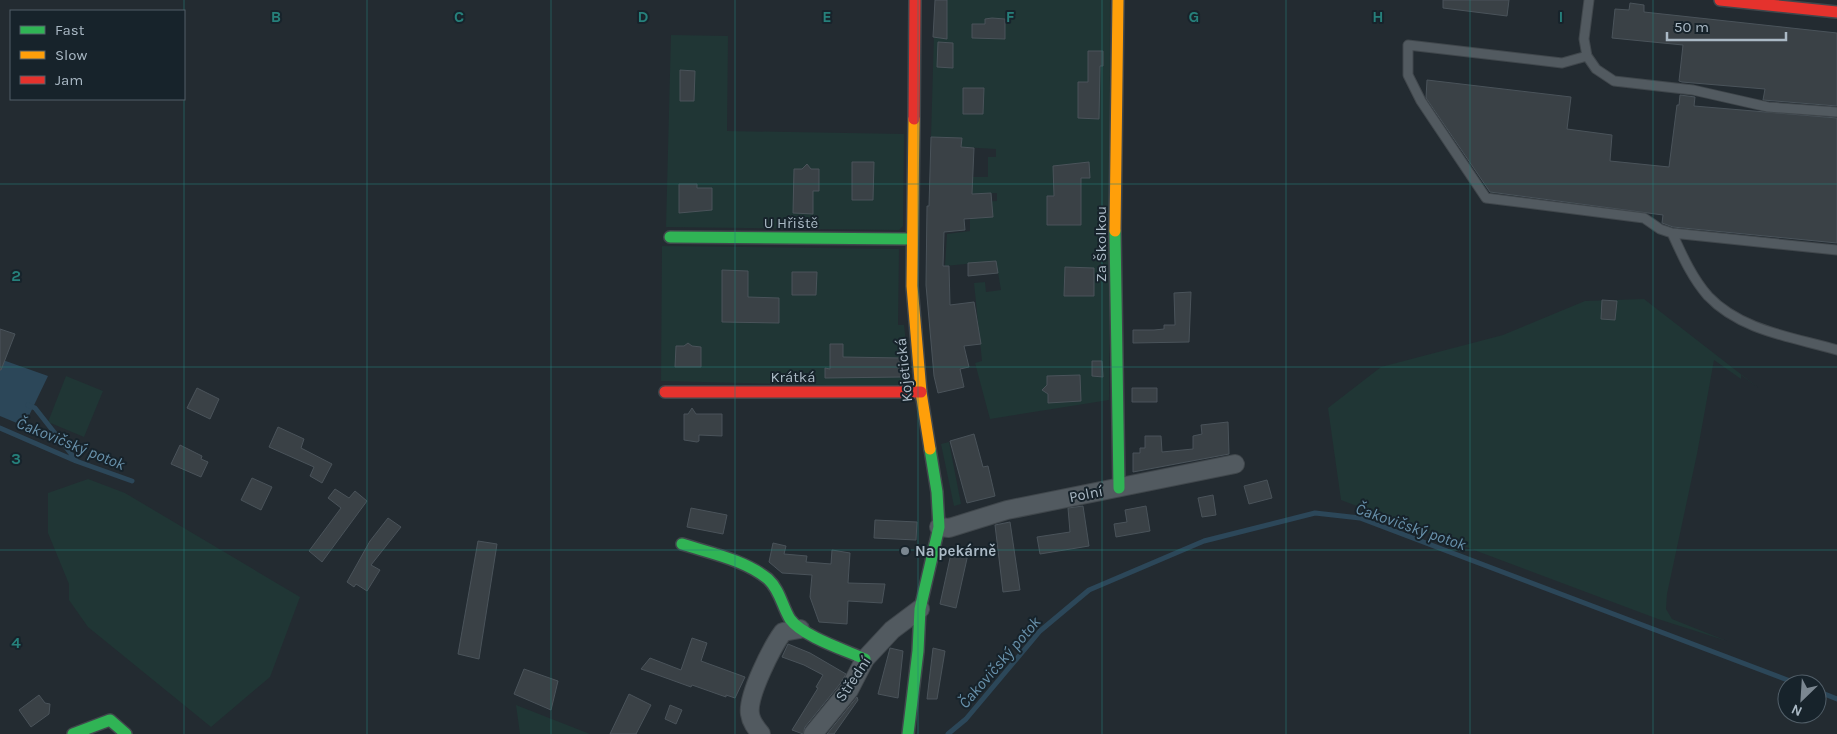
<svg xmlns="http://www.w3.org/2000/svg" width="1837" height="734" viewBox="0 0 1837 734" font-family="Karla,sans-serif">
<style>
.green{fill:#203635}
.water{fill:#2c4759}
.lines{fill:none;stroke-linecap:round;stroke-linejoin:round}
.stream{stroke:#2c4759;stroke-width:5}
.building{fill:#3a4146;stroke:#4a535a}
.lane-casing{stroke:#40474c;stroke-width:11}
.street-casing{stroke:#40474c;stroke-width:20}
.fast-casing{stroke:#40474c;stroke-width:14}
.slow-casing{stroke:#40474c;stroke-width:14}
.jam-casing{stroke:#40474c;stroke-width:14}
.lane{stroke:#525a60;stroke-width:9}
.street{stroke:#525a60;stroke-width:18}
.fast{stroke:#30b455;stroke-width:11}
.slow{stroke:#ff9f0a;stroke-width:11}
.jam{stroke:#e5322d;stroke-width:11}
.grid{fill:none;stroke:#26807b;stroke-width:1;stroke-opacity:0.55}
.poi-dot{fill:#7b8791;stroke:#17232b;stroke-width:2}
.labels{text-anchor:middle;stroke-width:4;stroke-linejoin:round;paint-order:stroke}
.street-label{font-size:15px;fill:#aab9c5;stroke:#17232b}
.poi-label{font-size:15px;font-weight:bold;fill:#aab9c5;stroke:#17232b;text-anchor:start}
.water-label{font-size:16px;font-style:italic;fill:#6891ab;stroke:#17232b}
.grid-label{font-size:16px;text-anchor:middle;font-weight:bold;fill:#26807b;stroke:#17232b;stroke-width:4;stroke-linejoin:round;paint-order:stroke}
</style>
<rect width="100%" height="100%" fill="#232b31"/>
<path class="green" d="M935 0H1110L1109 400 990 419 975 363 982 361 974 283 985 282 986 292 1001 290 996 261 945 266 947 234 970 231V219L993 217 992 205 970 203 997 201V193L968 194 970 177H988V157H996V149L961 147 962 138 931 137Z
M671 35 728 36 727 131 904 134 903 226 899 230 666 227Z
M662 246 899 249 898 325H904L911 387 661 381Z
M1644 299 1760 389 1741 375V379L1714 360 1697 454 1667 594 1666 609 1672 619 1727 641 1658 619 1341 500 1328 408 1381 367 1503 335 1585 301Z
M66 376 103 391 84 437 48 422Z
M949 442 961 504 954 506 941 444Z
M88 479 125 493 300 597 270 677 211 727 88 627 69 600V584L48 533V493Z
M516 705 590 734H520Z"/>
<path class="water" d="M0 359 48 376 24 426 0 416Z"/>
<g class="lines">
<path class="stream" d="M28 405 35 408 76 460
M0 428 76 461 132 481
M1817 691 1837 699
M948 734 966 719 1040 631 1089 590 1204 541 1315 513 1360 518 1798 684"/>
</g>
<path class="building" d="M935 0H947V39L933 37Z
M1443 0H1509L1507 16 1443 8Z
M1630 3 1644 5V12L1837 33V106L1763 100 1765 89 1682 82 1679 81 1683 45 1612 38 1615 9 1629 10Z
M992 18 1005 19V39L972 38V24H985V19Z
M938 42 953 43V68L937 67Z
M1088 51H1103V66H1100L1099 119 1078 118V82H1088Z
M680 70 695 71 694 101H680Z
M1427 80 1571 97 1567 129 1612 135 1610 161 1669 167 1677 105H1679L1680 95 1695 97 1694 106 1837 118V243L1673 227 1662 223 1663 215 1490 192 1426 98Z
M963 88H984L983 114H963Z
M931 137 962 138 961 147 974 148 972 194 991 193 993 217 964 219 965 230 944 232 943 266H949L950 305 974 302 981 344 964 346 969 367 960 369 964 387 938 393 934 376 926 285 927 206H929Z
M852 162H874L873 200H852Z
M1089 162 1090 178H1081V225H1047V196H1054L1053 166Z
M807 164 811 169H819V191H813V214L793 213 794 169H802Z
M679 184H697V188H712V210L679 213Z
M996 261 998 273 968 276V263Z
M1065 267 1094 268V296H1064Z
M722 270 748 271V297L779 298V323L722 322Z
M792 272H817L816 295H792Z
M1191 292 1189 342 1133 343V330H1154L1164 329V325H1175L1174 293Z
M1602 300 1617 301 1615 320 1601 319Z
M0 329 15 334 1 370H0Z
M688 343 692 346 701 347V367H675L676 346H684Z
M830 344H843V357L902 358V377L825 378V368L830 369Z
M1092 361H1102L1103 377 1092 376Z
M1080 375 1081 401 1048 403V394L1042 390 1047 385V376Z
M197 388 219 399 210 419 187 408Z
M1132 388H1157V402H1132Z
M692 408 696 414H722V436L699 435V441L697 442 684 440V414H688Z
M1228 422 1229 454 1133 472V453H1140V448H1145V436H1161L1162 452 1193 449V436L1202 434 1201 425Z
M278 427 304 439 301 448 332 464 322 483 310 476 314 467 269 447Z
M974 434 983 467 988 466 995 496 967 503 950 441Z
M180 445 202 456 201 459 208 462 201 477 171 464Z
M252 478 272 487 261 510 241 500Z
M1267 480 1272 498 1249 504 1244 486Z
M335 489 349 498 355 491 367 501 322 562 309 551 341 508 328 498Z
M1213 495 1216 515 1202 517 1198 498Z
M1083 506 1089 546 1040 554 1037 537 1070 532 1068 508Z
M1146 506 1150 531 1116 537 1114 524 1127 522 1125 510Z
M691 508 727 515 723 534 687 527Z
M388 518 401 527 371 565 380 570 367 591 356 584 354 587 347 582 370 541Z
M875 520 917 522 916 540 874 538Z
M1010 522 1020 590 1003 592 995 525Z
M478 541 497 544 479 659 458 654Z
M773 543 786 546 784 554 807 556 806 562 831 564 832 550 850 553 848 583 885 584 882 603 848 601 847 624 819 622 810 597 812 575 782 573 769 562Z
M952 549 968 554 956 608 940 604Z
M692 638 707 643 701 661 745 677 735 698 726 695V697L692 685 691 687 641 669 650 658 681 670Z
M788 644 810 653 846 674 840 684 805 727 803 734 792 730 818 688 816 687 823 675 804 665 782 657Z
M890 648 903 651 898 698 878 694Z
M933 648 945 651 937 699H927Z
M524 669 558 681 551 710 514 694Z
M629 694 651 705 636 734H610Z
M39 695 45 703 50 704 49 714 31 727 19 710Z
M857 697 858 700 834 734H827Z
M670 705 682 710 676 724 665 719Z"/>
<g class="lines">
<defs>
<path id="lane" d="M1589 0 1584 39 1587 56 1596 69 1614 81 1693 90 1768 107 1837 112
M1587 56 1562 63 1408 45V75L1421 101 1486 198 1644 218 1660 229 1672 233 1837 250
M1672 233C1682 255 1692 278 1708 296 1741 331 1793 337 1837 350"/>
<path id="street" d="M939 527 949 528 1007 510 1235 464
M761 734C756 728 751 722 750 714 747 696 772 647 783 632L800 629
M813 734 849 690 865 659 892 630 920 609"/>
<path id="fast" d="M1115 231 1119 488
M670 237 912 239
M682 544C710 553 745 560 768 579 780 590 782 606 790 619 802 636 845 650 865 659
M73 734 110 720 126 734
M908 734 918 651 920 609 939 527 937 492 930 449"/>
<path id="slow" d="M914 119 912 286 921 392 930 449
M1115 231 1118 0"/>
<path id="jam" d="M1720 0 1837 12
M914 119 915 0
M665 392H921"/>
</defs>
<use href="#lane" class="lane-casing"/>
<use href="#street" class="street-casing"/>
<use href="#fast" class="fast-casing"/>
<use href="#slow" class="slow-casing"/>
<use href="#jam" class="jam-casing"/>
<use href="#lane" class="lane"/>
<use href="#street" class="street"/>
<use href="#fast" class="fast"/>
<use href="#slow" class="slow"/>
<use href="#jam" class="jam"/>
</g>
<path class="grid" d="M184 0V11M367 0V734M551 0V734M735 0V734M918 0V734M1102 0V734M1286 0V734M1470 0V734M1653 0V734M184 99V734M0 184H1837M0 367H1837M0 550H1837"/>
<circle class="poi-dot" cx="905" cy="551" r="5"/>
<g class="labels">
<g class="street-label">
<text x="791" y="228">U Hřiště</text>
<text transform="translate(1101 244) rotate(-90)" y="5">Za Školkou</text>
<text transform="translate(904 370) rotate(-96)" y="5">Kojetická</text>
<text x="793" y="382">Krátká</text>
<text transform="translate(1086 494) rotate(-11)" y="5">Polní</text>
<text transform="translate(853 679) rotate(-56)" y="5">Střední</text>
</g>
<g class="poi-label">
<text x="915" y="556">Na pekárně</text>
</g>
<g class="water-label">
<text transform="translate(71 443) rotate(22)" y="6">Čakovičský potok</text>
<text transform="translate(1411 526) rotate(19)" y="6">Čakovičský potok</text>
<text transform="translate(999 662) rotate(-49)" y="6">Čakovičský potok</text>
</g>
</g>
<g class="grid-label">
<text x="276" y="22">B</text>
<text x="459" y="22">C</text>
<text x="643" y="22">D</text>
<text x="827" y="22">E</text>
<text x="1010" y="22">F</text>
<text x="1194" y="22">G</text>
<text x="1378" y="22">H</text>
<text x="1561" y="22">I</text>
<text x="16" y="281">2</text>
<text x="16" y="464">3</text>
<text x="16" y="648">4</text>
</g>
<rect x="10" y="10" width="175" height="90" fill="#17232b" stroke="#525f69"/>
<rect x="20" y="26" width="25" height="8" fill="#30b455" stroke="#525f69"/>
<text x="55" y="35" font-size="15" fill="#aab9c5">Fast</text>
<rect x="20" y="51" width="25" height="8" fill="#ff9f0a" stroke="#525f69"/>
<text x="55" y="60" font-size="15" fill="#aab9c5">Slow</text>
<rect x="20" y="76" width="25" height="8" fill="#e5322d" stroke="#525f69"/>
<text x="55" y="85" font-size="15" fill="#aab9c5">Jam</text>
<g transform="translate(1802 699) rotate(205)"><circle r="24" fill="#17232b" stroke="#525f69"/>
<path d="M0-4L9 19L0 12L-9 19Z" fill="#7b8791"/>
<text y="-8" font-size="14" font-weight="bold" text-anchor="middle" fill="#aab9c5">N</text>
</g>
<path d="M1667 32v8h119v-8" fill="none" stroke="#aab9c5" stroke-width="2.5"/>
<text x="1674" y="32" font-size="15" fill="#aab9c5" stroke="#17232b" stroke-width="4" paint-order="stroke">50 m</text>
</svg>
